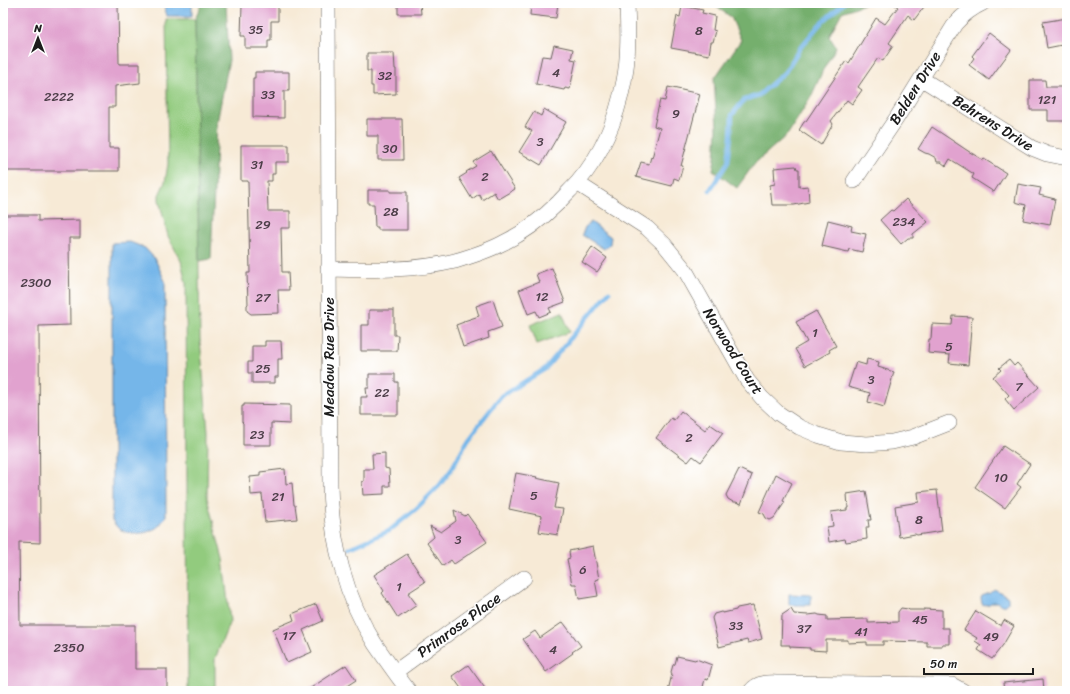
<svg xmlns="http://www.w3.org/2000/svg" width="1070" height="694" viewBox="0 0 1070 694" font-family="Sriracha,sans-serif">
<style>
.green{fill:#92cb7e;stroke:#57744d}
.forest{fill:#75af6d;stroke:#486644}
.water{fill:#74b6e9;stroke:#486982}
.lines{fill:none;stroke-linecap:round;stroke-linejoin:round}
.stream{stroke:#74b6e9;stroke-width:4.5}
.building{fill:#e1a2cf}
.minor-casing{stroke:#69645d;stroke-width:16}
.minor{stroke:#fff;stroke-width:15}
.labels{text-anchor:middle;stroke-width:3;stroke-linejoin:round;paint-order:stroke}
.number-label{font-size:13px;fill:#4d3e49}
.street-label{font-size:15px;fill:#1c1c1c;stroke:#fff}
</style>
<rect width="100%" height="100%" fill="#fff"/>
<filter id="ink" filterUnits="userSpaceOnUse"><feTurbulence type="fractalNoise" baseFrequency=".025" numOctaves="2"/><feDisplacementMap in="SourceGraphic" scale="8" xChannelSelector="R" yChannelSelector="G"/><feConvolveMatrix kernelMatrix="1 2 1 2 8 2 1 2 1" color-interpolation-filters="sRGB"/></filter>
<filter id="wash" filterUnits="userSpaceOnUse"><feTurbulence type="fractalNoise" baseFrequency=".012" numOctaves="4" result="noise"/><feDisplacementMap in="SourceGraphic" scale="16" xChannelSelector="R" yChannelSelector="G"/><feGaussianBlur stdDeviation="0.9" result="paint"/><feColorMatrix in="noise" values="0 0 0 0 0 0 0 0 0 0 0 0 0 0 0 0 0 1.4 0 .05"/><feComposite in="paint" operator="in"/></filter>
<g filter="url(#wash)">
<rect width="100%" height="100%" fill="#f7ead6"/>
<path class="green" d="M166 19H195L200 339 208 432 207 498 223 559 230 621 215 659V691H188L186 283 181 261 168 236 159 200V195L165 182 168 164Z
M562 312 570 332 537 344 530 325Z"/>
<path class="forest" d="M200 3H226L229 60 217 123 211 259 199 261 195 19 200 8Z
M715 3H867L842 12 829 36 836 47 823 70 811 97 788 134 754 164 737 188 713 170 715 158 717 129 714 79 741 40 731 17 715 6Z"/>
<path class="water" d="M163 3H192V16H167Z
M591 222 611 237 610 244 604 249 582 235 585 227Z
M130 242 145 248 155 259 165 281 166 516C163 520 160 526 156 528 146 535 128 535 118 528 116 526 114 523 112 520V243Z
M994 589 1007 596 1008 598V603L1006 605C999 606 1001 603 996 602 990 601 990 607 982 604L981 598 982 596 990 593Z
M789 594 811 595V605H789Z"/>
<g class="lines">
<path class="stream" d="M710 190 728 162 731 136 732 115 744 100 759 95 785 72 800 48 820 24 844 3
M350 548 389 531 417 508 439 486 451 470 468 439 501 396 545 369 609 292"/>
</g>
<g id="blocks">
<path class="building" d="M3 3H118L119 64H140V83L115 86V107H109V148H119V171H3Z
M255 3H278V21H271V40H268V48H245V36H241L242 5 255 6Z
M398 3H420L421 14H398Z
M531 3H558L556 18 530 15Z
M892 3H927L914 20 908 15 889 43 893 46 883 61 878 58 858 87 862 90 852 104 847 100 831 121 833 124 821 145 799 130 804 122 806 121 846 61 849 63 876 18 885 24 898 7Z
M682 6 703 10 702 13 715 16 713 30 716 31 713 42H711L709 55 671 48 677 16 680 17Z
M1067 18V44L1047 48 1043 22Z
M989 33 1011 50 989 80 969 65 974 58 972 56Z
M554 45 573 49 571 59 576 60 570 89 565 88 564 90 536 84 542 56 551 57Z
M367 53H394L395 69H396V94L373 95V86H371V71H367Z
M255 72H289V91H284V118L253 117V78H255Z
M1030 80H1045L1046 87H1065V121H1048V110H1030Z
M668 87 700 94 681 166H683L679 180 674 178 672 186 636 177 641 162 649 164 651 157 652 158 660 128 654 126 660 100 665 101Z
M544 109 566 122 541 165 519 152 532 131 525 127 534 112 541 116Z
M367 119H402L403 160H378V136H367Z
M932 127 968 151 983 160 984 159 1006 173 994 192 972 178 974 174 950 159 946 166 941 162H937L936 158 929 154 925 153 918 149Z
M241 145H289V162H275V174H272V181H267L268 211H290V228H281L282 272H288L289 290H278L279 313 251 314 247 311V305L248 304 247 273H250L248 181H241Z
M491 151 515 189 498 199 494 192 482 200 479 194 472 199 459 178 467 173 466 172 476 166 473 162Z
M796 166 797 169H799V187L808 186 809 202 794 205H772L770 185 775 184 774 168Z
M1018 184 1041 188 1039 195 1055 199 1050 225 1023 220 1026 205 1015 202Z
M368 190H390V192H407V230H378V227H375L374 204H368Z
M906 199 928 222 913 234V238H908L901 244 880 220 891 210 893 211Z
M3 215H38V221L80 220V238H69L70 325 39 326 40 543 19 542 20 625H135V669H167V691H3Z
M828 220 852 226 851 231 866 234 862 252 849 249 848 252 822 246Z
M592 247 607 258 597 272 582 262Z
M552 268 565 302 549 308 551 312 539 317 536 311 528 314 519 290 539 282 536 274Z
M493 300 502 327 488 332 489 338 463 347 456 325 464 322V321L479 316 476 306Z
M369 310H394V335H398L397 351H361V325H369Z
M816 311 836 346 829 350 830 352 805 366 795 349 807 342 796 322Z
M953 316 972 317 968 365 949 363 950 355 928 353 929 339H931L932 324 952 325Z
M265 341H281L282 359H278V377H275V383H252V373H248V362H252V346H265Z
M867 359 879 362 878 367 894 372 884 407 868 402 870 393 848 387 856 362 866 365Z
M1009 360 1014 366 1017 363 1039 387 1014 410 1005 399 1009 395 993 377 1001 370 999 368Z
M369 374H395V382H398V415H361V397H367L366 388H369Z
M244 404 290 405V424L271 423V445H243V423L242 422V406H244Z
M681 411 705 430 710 424 723 433 701 462 693 456 688 462 656 438 671 418 674 420Z
M1003 446 1030 464 1017 484 1021 487 1005 508 975 487Z
M385 453V468L389 469 390 486H384V494L363 495 362 482 364 481V469H373L372 454Z
M285 469 286 484 292 483 294 505H295L297 519 265 522 262 494 251 495 250 477 260 476V472Z
M739 469 752 475 741 504 736 502H733L728 499 726 495Z
M516 473 537 477 536 478 559 483 554 508 563 509 558 535 539 532 542 516 509 509Z
M776 474 792 483 783 501 785 502 774 518 770 520 766 518 764 514 759 512Z
M937 490 942 531 917 535 915 534 899 537 895 506 919 502 918 492Z
M866 491 871 520H868L869 527H866L867 539 846 542 845 539 829 542 827 527 833 526 831 512 847 510V508H848L847 494Z
M454 510 465 516 467 514 487 542 454 564 451 560 443 566 427 543 434 537 430 526 441 532 456 521Z
M593 546 599 579 595 580 598 596 579 599 576 584H572L567 559 570 558 569 551Z
M407 554 425 582 408 593 417 605 398 618 382 593 384 591 374 575Z
M316 604 323 621 303 630 312 652 287 663 273 629 294 620 292 614Z
M753 605 762 639 748 643 747 640 719 647 712 618 714 614 721 612 723 613 736 610 737 608Z
M901 608 908 609 909 610H924V609L942 610V628H949V644H942V646H927V642L883 641V645H867V642L848 643V640H826V651L810 650V648L790 647V645H781L782 615 791 609 794 614 808 615 817 614 819 615 827 616V620L868 619V623L898 622V612Z
M976 611 1001 626 1004 620 1014 626 1003 645 992 659 978 650 981 645 975 641 977 638 964 630Z
M563 622 581 646 572 652 573 653 546 672 523 639 535 631 540 638Z
M677 656 695 660 696 659 712 665 708 680 705 679 702 691H668L672 674 671 672 673 665 675 664Z
M346 665 356 680 339 691H306Z
M468 665 487 691H463L452 676Z
M1043 679 1044 691H1004L1003 683Z"/>
</g>
</g>
<g filter="url(#ink)">
<use href="#blocks" fill-opacity="0" stroke="#69645d" stroke-width="1"/>
<g class="lines">
<defs>
<path id="minor" d="M328 3 330 485C331 540 345 597 375 644 386 660 397 676 409 691
M922 79 1032 148 1047 154 1067 158
M854 181 896 119 955 24C963 15 972 8 983 3
M577 183 647 228 664 244 685 270 747 380 762 398 778 413 799 427 818 435 841 442 867 444 892 442 913 437 949 423
M328 269C371 270 414 271 455 261 472 256 488 251 503 243 524 233 543 218 559 202 565 195 572 189 578 182 602 154 617 118 624 81 629 56 628 29 627 3
M395 672 524 578
M751 691C759 681 770 683 781 683L952 685 963 691"/>
</defs>
<use href="#minor" class="minor-casing"/>
<use href="#minor" class="minor"/>
</g>
</g>
<g class="labels">
<g class="number-label">
<text x="256" y="34">35</text>
<text x="699" y="35">8</text>
<text x="556" y="77">4</text>
<text x="385" y="80">32</text>
<text x="268" y="99">33</text>
<text x="59" y="101">2222</text>
<text x="1047" y="104">121</text>
<text x="676" y="118">9</text>
<text x="540" y="146">3</text>
<text x="390" y="153">30</text>
<text x="257" y="169">31</text>
<text x="485" y="181">2</text>
<text x="391" y="216">28</text>
<text x="904" y="226">234</text>
<text x="263" y="229">29</text>
<text x="36" y="287">2300</text>
<text x="542" y="301">12</text>
<text x="263" y="302">27</text>
<text x="815" y="337">1</text>
<text x="949" y="351">5</text>
<text x="263" y="373">25</text>
<text x="871" y="384">3</text>
<text x="1019" y="391">7</text>
<text x="382" y="397">22</text>
<text x="257" y="439">23</text>
<text x="689" y="442">2</text>
<text x="1001" y="482">10</text>
<text x="534" y="500">5</text>
<text x="278" y="501">21</text>
<text x="919" y="524">8</text>
<text x="458" y="544">3</text>
<text x="583" y="574">6</text>
<text x="399" y="591">1</text>
<text x="920" y="624">45</text>
<text x="736" y="630">33</text>
<text x="804" y="633">37</text>
<text x="861" y="636">41</text>
<text x="289" y="640">17</text>
<text x="991" y="641">49</text>
<text x="69" y="652">2350</text>
<text x="553" y="654">4</text>
</g>
<g class="street-label">
<text transform="translate(915 88) rotate(-58)" y="5">Belden Drive</text>
<text transform="translate(993 123) rotate(32)" y="5">Behrens Drive</text>
<text transform="translate(733 351) rotate(58)" y="5">Norwood Court</text>
<text transform="translate(329 357) rotate(-90)" y="5">Meadow Rue Drive</text>
<text transform="translate(459 625) rotate(-36)" y="5">Primrose Place</text>
</g>
</g>
<rect width="1070" height="694" fill="none" stroke="#fff" stroke-width="16"/>
<g transform="translate(38 38)" stroke="#ffffff" stroke-width="3" paint-order="stroke">
<path d="M0-3L7 15L0 10L-7 15Z" fill="#1c1c1c"/>
<text y="-6" font-size="11" font-weight="bold" text-anchor="middle" fill="#1c1c1c">N</text>
</g>
<path d="M924 668v6h109v-6" fill="none" stroke="#1c1c1c" stroke-width="2"/>
<text x="930" y="668" font-size="12" fill="#1c1c1c" stroke="#ffffff" stroke-width="3" paint-order="stroke">50 m</text>
</svg>
